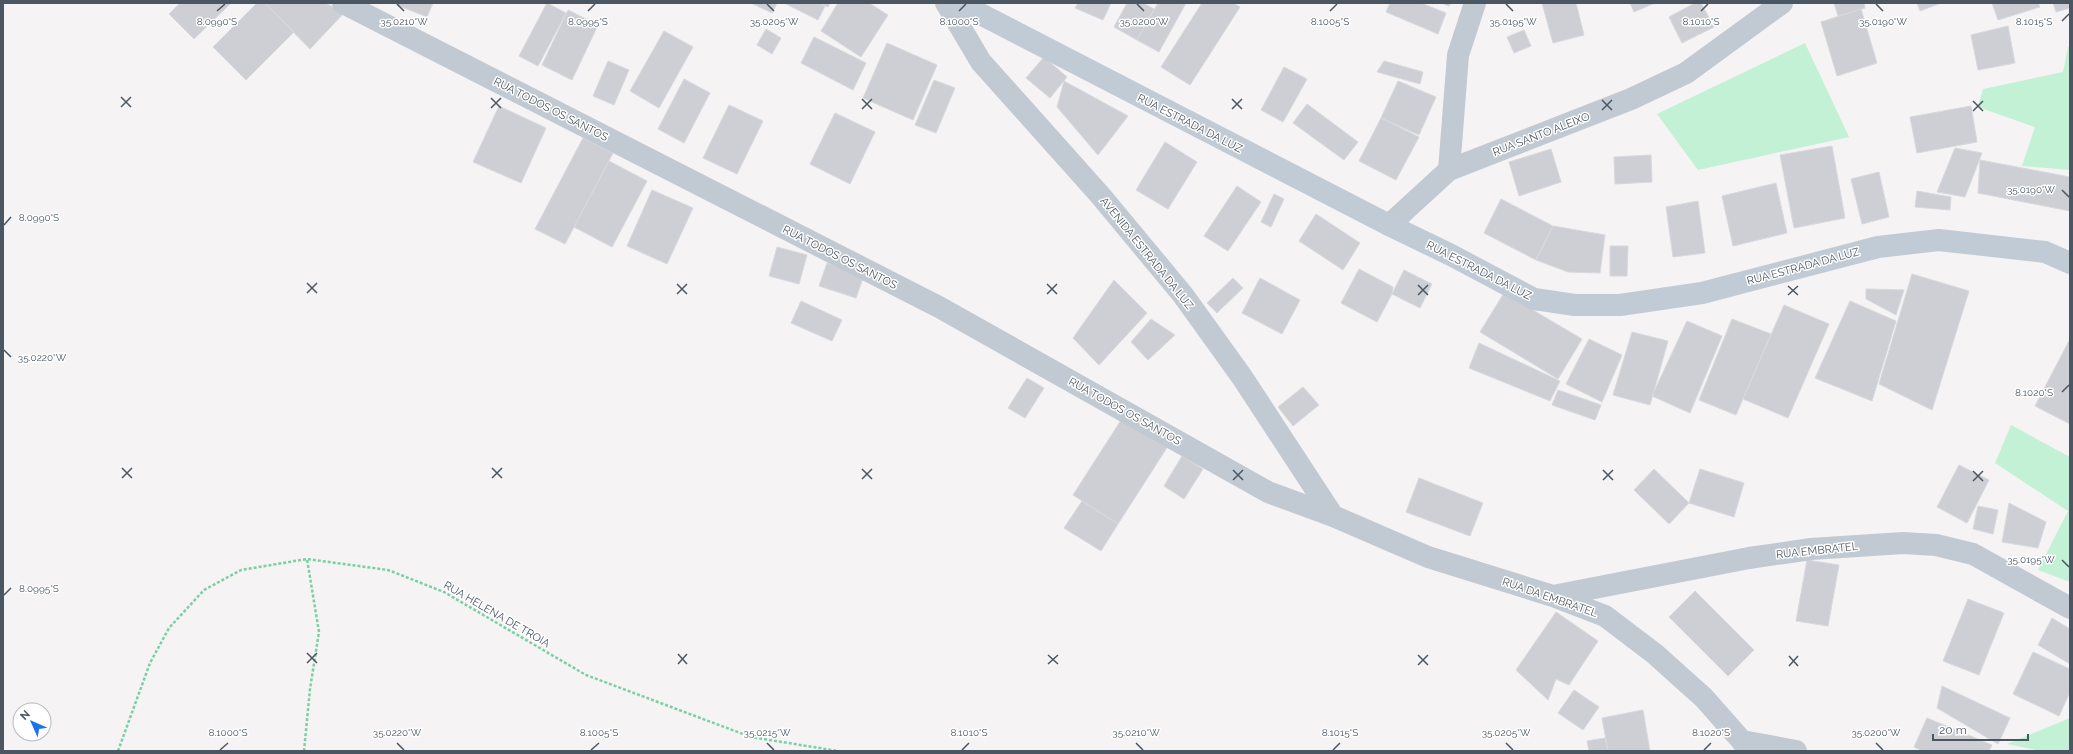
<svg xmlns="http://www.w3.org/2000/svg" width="2073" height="754" viewBox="0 0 2073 754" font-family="Raleway,sans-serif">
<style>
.green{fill:#c3f1d5}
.building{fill:#cdcfd5;stroke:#d7d9de}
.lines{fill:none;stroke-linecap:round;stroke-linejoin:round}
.path{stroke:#7ad0a6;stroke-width:2.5;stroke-dasharray:3 2;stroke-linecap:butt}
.minor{stroke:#c1cad2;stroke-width:22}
.secondary{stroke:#c1cbd6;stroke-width:22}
.ticks{fill:none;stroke:#4a5661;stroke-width:1.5}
.labels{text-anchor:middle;stroke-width:3;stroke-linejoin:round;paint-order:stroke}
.street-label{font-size:11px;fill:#4a5661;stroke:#fff}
.ticks-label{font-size:10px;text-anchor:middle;fill:#4a5661;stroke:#fff;stroke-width:3;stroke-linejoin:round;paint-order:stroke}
</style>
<rect width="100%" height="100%" fill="#f5f3f3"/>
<path class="green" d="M1805 43 1849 137 1698 170 1657 114Z
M2070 46V170L2022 166 2035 127 1978 107 1983 89 2063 72 2068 47Z
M2011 425 2070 457V582L2038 570 2068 511 1995 463Z
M2070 718V751H2041L2007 744Z"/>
<path class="building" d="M180 3H231L194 39 169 14Z
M257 3H265L294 32 246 80 213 47Z
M265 3H325L344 13 310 49Z
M398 3H433L427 17 397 5Z
M547 3 566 13 538 66 519 56Z
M751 3H777L772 13Z
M784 3H820L825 6 818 20Z
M820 3H830L828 7Z
M838 3H869L888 15 861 57 821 31Z
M1078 3H1111L1103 20 1075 8Z
M1127 3H1143L1154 9 1137 40 1114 27Z
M1158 3H1186L1159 52 1137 40Z
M1202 3H1233L1240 7 1190 85 1161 67Z
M1390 3H1421L1446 13 1438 34 1386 12Z
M1441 3H1451L1449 6Z
M1542 3H1576L1584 35 1553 43Z
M1630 3H1655L1634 12Z
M1695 3H1701L1714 27 1682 43 1669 17Z
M1834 3H1864L1865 8 1838 16Z
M1917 3H1941L1920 11Z
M1992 3H2038L2040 7 1998 20Z
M2053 3H2070V8L2056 12Z
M1861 9 1877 63 1837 76 1821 22Z
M568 10 598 25 572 80 542 65Z
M2008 26 2015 63 1978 70 1971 35Z
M766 29 781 38 772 54 757 45Z
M1524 30 1531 46 1514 53 1507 37Z
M664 31 693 47 659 108 630 91Z
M814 37 866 63 853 90 801 63Z
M887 43 937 65 913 120 863 98Z
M1044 57 1067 77 1050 98 1026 78Z
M608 61 629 70 614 105 593 96Z
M1384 61 1423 72 1420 84 1377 72Z
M1284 67 1307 79 1283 122 1261 110Z
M684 79 710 93 684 143 658 129Z
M934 80 955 88 936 133 915 125Z
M1064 81 1128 116 1098 155 1057 107Z
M1398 81 1436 97 1419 135 1381 118Z
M1307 104 1358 142 1344 160 1293 123Z
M729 105 763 121 737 174 703 158Z
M499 106 546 128 521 183 473 162Z
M1971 106 1977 142 1917 153 1910 117Z
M835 113 875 132 850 184 810 164Z
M1381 118 1419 137 1396 180 1359 161Z
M583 138 613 153 565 244 535 229Z
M1165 142 1197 162 1168 209 1136 190Z
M1832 146 1845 218 1794 228 1780 155Z
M1955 148 1982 153 1965 197 1937 192Z
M1551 149 1561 182 1519 196 1509 162Z
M1651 155 1652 182 1615 184 1614 157Z
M1980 160 2070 177V211L1978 193Z
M609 161 647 181 612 247 574 227Z
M1879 172 1889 217 1862 224 1851 179Z
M1776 183 1787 233 1733 246 1722 196Z
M1237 186 1261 202 1228 251 1204 236Z
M652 190 693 208 667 264 627 246Z
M1917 191 1951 197 1950 210 1915 207Z
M1274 194 1284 199 1271 227 1261 222Z
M1501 199 1553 226 1536 260 1484 233Z
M1698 201 1705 253 1673 257 1666 207Z
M1316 214 1360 243 1343 270 1299 241Z
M1553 226 1605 235 1600 273 1568 272 1536 260Z
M1610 246H1628L1627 276H1610Z
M777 247 807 255 799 284 769 276Z
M827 263 864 275 856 298 819 286Z
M1359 269 1393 287 1392 294 1377 322 1341 303Z
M1404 270 1432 284 1420 308 1392 294Z
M1912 274 1969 291 1932 410 1879 384Z
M1233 278 1243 288 1217 313 1207 303Z
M1260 278 1300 300 1282 334 1242 313Z
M1114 280 1147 313 1099 365 1073 338Z
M1866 289 1904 290 1896 315 1866 299Z
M1504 293 1582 339 1558 379 1480 332Z
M801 301 842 320 832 341 791 323Z
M1850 301 1896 321 1872 401 1815 378Z
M1784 305 1829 324 1788 418 1743 399Z
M1151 319 1175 335 1148 360 1131 342Z
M1732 319 1771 334 1736 415 1699 400Z
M1687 321 1722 336 1690 413 1652 396Z
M1632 332 1668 341 1650 405 1613 395Z
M1589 339 1622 355 1602 402 1566 384Z
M2070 339V424L2035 406Z
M1479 343 1560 381 1550 401 1469 368Z
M1027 378 1044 388 1025 418 1008 408Z
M1303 387 1319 405 1293 426 1278 407Z
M1558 390 1601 405 1595 420 1552 405Z
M1125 414 1170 443 1118 524 1073 495Z
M1182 456 1203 469 1184 499 1164 486Z
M1959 465 1989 480 1967 523 1937 507Z
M1654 469 1689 503 1669 524 1634 490Z
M1700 469 1744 483 1734 517 1689 503Z
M1419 478 1483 503 1470 536 1406 512Z
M1082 501 1118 524 1101 551 1064 528Z
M2009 503 2046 522 2038 548 2002 542Z
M1978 506 1998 510 1993 534 1973 529Z
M1807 560 1839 565 1828 626 1796 621Z
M1695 591 1754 650 1728 676 1669 617Z
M1968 599 2004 613 1979 675 1943 661Z
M1556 612 1598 641 1569 685 1556 679 1548 700 1516 670Z
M2052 618 2070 629V664L2038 645Z
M2033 652 2070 669V692L2059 716 2013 694Z
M1942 686 2010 718 1998 744 1937 708Z
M1574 690 1599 707 1583 730 1558 713Z
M1643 710 1650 751H1608L1602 718Z
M1927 718 1992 745 1989 751H1923L1914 747Z
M1605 738 1608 751H1589L1587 741Z"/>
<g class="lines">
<path class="path" d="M118 751 150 663 169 628 204 590 241 570 307 559 388 570 444 592 586 675 751 737 838 751
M304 751 310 689 319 632 307 559"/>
<path class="minor" d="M343 3 939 307 1268 492 1333 516 1428 557 1553 596 1605 616 1655 654 1704 698 1742 741 1748 751
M946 3 981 62 1100 195 1183 295 1242 377 1333 516
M1449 170 1458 55 1475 3
M1389 225 1449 170 1631 99 1686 73 1782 3
M1553 596 1749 558 1811 549 1903 543 1936 545 1973 554 2070 608
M1742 741 1796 751"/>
<path class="secondary" d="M959 3 1389 225 1451 255 1534 299 1575 305H1620L1702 293 1878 247 1939 240 2045 252 2070 263"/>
</g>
<path class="ticks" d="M397 4 404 11M767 4 774 11M1137 4 1144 11M1506 4 1513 11M1876 4 1883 11M217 11 225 4M588 11 595 4M959 11 966 4M1330 11 1337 4M1701 11 1708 4M2062 21 2069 14M121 97 131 107M491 98 501 108M862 99 872 109M1232 99 1242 109M1602 100 1612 110M1973 101 1983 111M121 107 131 97M491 108 501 98M862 109 872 99M1232 109 1242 99M1602 110 1612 100M1973 111 1983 101M2062 190 2069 197M4 225 11 217M307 283 317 293M677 284 687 294M1047 284 1057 294M1418 285 1428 295M1788 286 1798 295M307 293 317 283M677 294 687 284M1047 294 1057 284M1418 295 1428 285M1788 295 1798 286M4 350 11 357M2062 392 2069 385M122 468 132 478M492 468 502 478M862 469 872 479M1233 470 1243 480M1603 470 1613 480M1973 471 1983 481M122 478 132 468M492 478 502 468M862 479 872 469M1233 480 1243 470M1603 480 1613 470M1973 481 1983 471M2062 560 2069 567M4 595 11 588M307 653 317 663M678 654 687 664M1048 655 1058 664M1418 655 1428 665M1789 656 1798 666M307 663 317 653M678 664 687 654M1048 664 1058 655M1418 665 1428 655M1789 666 1798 656M397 743 404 750M767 743 774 750M1136 743 1143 750M1506 743 1513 750M1876 743 1883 750M220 750 228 743M591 750 599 743M962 750 969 743M1333 750 1340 743M1704 750 1711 743"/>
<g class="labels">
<g class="street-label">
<text transform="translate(551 109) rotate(27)" y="4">RUA TODOS OS SANTOS</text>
<text transform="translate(1190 123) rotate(27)" y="4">RUA ESTRADA DA LUZ</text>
<text transform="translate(1541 134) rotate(-21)" y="4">RUA SANTO ALEIXO</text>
<text transform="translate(1147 253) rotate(51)" y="4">AVENIDA ESTRADA DA LUZ</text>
<text transform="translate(840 257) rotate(27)" y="4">RUA TODOS OS SANTOS</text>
<text transform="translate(1803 266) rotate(-15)" y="4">RUA ESTRADA DA LUZ</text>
<text transform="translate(1479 270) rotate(27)" y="4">RUA ESTRADA DA LUZ</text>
<text transform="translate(1125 411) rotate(29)" y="4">RUA TODOS OS SANTOS</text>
<text transform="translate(1817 550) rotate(-6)" y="4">RUA EMBRATEL</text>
<text transform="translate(1550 597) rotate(19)" y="4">RUA DA EMBRATEL</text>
<text transform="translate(497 614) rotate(30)" y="4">RUA HELENA DE TROIA</text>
</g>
</g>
<g class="ticks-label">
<text x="217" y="25">8.0990°S</text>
<text x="404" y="25">35.0210°W</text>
<text x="588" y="25">8.0995°S</text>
<text x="774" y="25">35.0205°W</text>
<text x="959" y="25">8.1000°S</text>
<text x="1144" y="25">35.0200°W</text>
<text x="1330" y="25">8.1005°S</text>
<text x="1513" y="25">35.0195°W</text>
<text x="1701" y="25">8.1010°S</text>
<text x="1883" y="25">35.0190°W</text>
<text x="2034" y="25">8.1015°S</text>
<text x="2031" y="193">35.0190°W</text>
<text x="39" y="221">8.0990°S</text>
<text x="42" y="361">35.0220°W</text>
<text x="2034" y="396">8.1020°S</text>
<text x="2031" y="563">35.0195°W</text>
<text x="39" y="592">8.0995°S</text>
<text x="228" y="736">8.1000°S</text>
<text x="599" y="736">8.1005°S</text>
<text x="969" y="736">8.1010°S</text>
<text x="1340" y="736">8.1015°S</text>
<text x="1711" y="736">8.1020°S</text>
<text x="397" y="736">35.0220°W</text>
<text x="767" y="736">35.0215°W</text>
<text x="1136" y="736">35.0210°W</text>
<text x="1506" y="736">35.0205°W</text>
<text x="1876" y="736">35.0200°W</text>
</g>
<rect width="2073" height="754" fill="none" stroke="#4a5661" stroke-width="8"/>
<g transform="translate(32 722) rotate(315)"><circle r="19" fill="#ffffff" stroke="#b7bbc0"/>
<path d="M0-3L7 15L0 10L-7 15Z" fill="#1a73e8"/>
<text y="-6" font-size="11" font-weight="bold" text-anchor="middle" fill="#4a5661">N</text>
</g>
<path d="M1933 734v6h95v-6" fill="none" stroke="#4a5661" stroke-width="2"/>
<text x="1939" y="734" font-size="12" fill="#4a5661" stroke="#ffffff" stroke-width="3" paint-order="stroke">20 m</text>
</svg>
